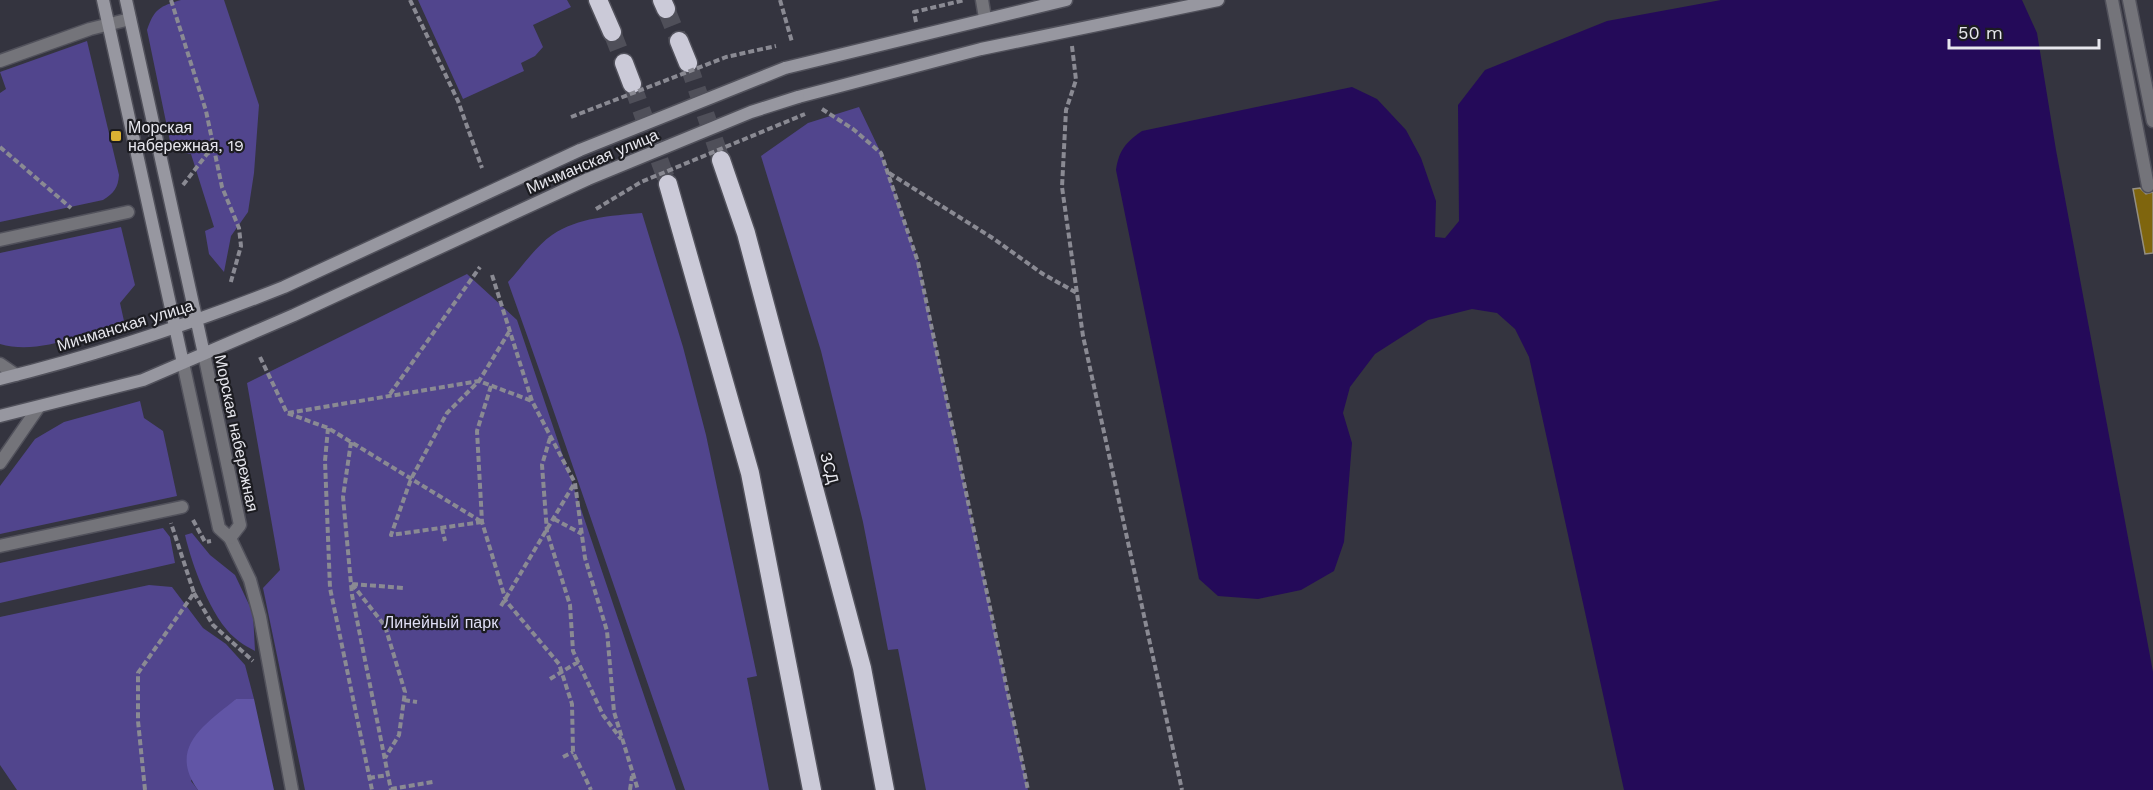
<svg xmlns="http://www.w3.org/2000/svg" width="2153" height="790" viewBox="0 0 2153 790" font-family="'Work Sans',sans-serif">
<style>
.green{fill:#51458d}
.forest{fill:#6155a6}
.water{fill:#240a59}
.building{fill:#7f650d;stroke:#948f82;stroke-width:1.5}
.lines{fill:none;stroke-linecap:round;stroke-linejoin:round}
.highway-tunnel{stroke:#4f4f59;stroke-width:18;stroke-dasharray:18 9;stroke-linecap:butt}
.lane-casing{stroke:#51515b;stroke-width:15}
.street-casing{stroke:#51515b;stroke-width:15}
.secondary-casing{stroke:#51515b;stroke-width:15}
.highway-casing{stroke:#51515b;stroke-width:21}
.path{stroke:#8a8a93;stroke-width:4;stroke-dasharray:6 3;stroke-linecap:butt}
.lane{stroke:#74747a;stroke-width:12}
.street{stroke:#74747a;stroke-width:12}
.secondary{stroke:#9797a0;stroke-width:12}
.highway{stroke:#cbcad8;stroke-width:18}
.secondary-bridge-casing{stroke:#51515b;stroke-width:15;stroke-linecap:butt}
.path-bridge{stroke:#8a8a93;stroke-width:4;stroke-dasharray:6 3;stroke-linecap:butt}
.secondary-bridge{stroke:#9797a0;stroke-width:12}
.poi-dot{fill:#dbb233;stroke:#1c1c21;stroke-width:2}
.labels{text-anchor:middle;stroke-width:4.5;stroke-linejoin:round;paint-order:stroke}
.poi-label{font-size:16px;fill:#e7e7ee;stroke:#1c1c21;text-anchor:start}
.street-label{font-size:16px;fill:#e7e7ee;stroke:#1c1c21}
.park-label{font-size:16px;fill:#dfdef5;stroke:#1c1c21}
</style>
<rect width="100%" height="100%" fill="#34343f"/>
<path class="green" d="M181 0H224L259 105 254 173 248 212 231 236 224 272 209 254 205 231 214 227 191 154 172 151 147 30C154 9 160 6 181 0Z
M418 0H567L571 7 533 25 543 47 535 56 521 63 524 71 463 99Z
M87 41 119 175C118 188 114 193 103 200L0 222V93L6 89 0 72Z
M859 107 881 153 918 262 1028 790H926L898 649 888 650 863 522 821 351 761 156 808 123Z
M642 213 683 347 706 435 757 676 747 678 769 790H685C625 621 569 451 508 282 521 268 536 246 552 235 579 217 610 216 642 213Z
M121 227 135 285 120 303 124 321C87 332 40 356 0 344V253Z
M467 274 517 320 676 790H305L263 588 280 570 247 383Z
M140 401 144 418 163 431 177 496 0 534V486L35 439 64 422Z
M163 528 170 537 175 563 0 603V563Z
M192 533 210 555 235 575 253 613 255 651C248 647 240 643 235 638 211 618 192 565 185 535Z
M149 585 172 587 203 628 226 644 245 665 254 699H236L191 781 198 790H17L0 765V617Z"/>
<path class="forest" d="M236 699H254L274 790H198C167 747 206 724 236 699Z"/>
<path class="water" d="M1721 0H2022L2037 33 2056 150 2153 672V790H1624L1529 357 1515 329 1497 313 1472 309 1428 320 1375 354 1350 387 1343 413 1352 443 1344 542 1334 571 1301 590 1258 599 1218 596 1199 579 1116 170C1119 150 1126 142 1142 131L1352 87 1377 99 1406 130 1421 158 1436 201 1435 237 1445 238 1459 221 1458 105 1485 70 1607 21Z"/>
<path class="building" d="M2140 188 2146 194 2153 192V253L2145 254 2133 189Z"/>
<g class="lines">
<path class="highway-tunnel" d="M666 9 679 41
M612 32 624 63
M688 63 721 160
M632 84 668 184"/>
<defs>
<path id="lane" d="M982 0 985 18
M0 61 90 29 130 19
M0 240 128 212
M230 538 250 580 260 617 292 790
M0 546 182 507"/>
<path id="street" d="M2112 0 2148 186
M2129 0 2153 121
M183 363 219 528 230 538 240 525 204 354
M0 364 16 375
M0 463 38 408"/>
<path id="secondary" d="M103 0 183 363
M126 0 204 354
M785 68 1066 0
M798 97 981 49 1218 0
M0 379C97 355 191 324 284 287L580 150
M0 416 143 380 294 315 588 179"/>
<path id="highway" d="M598 0 612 32
M662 0 666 9
M679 41 688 63
M624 63 632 84
M721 160 746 233 862 668 885 790
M668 184 750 473 812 790"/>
</defs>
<use href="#lane" class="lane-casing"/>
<use href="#street" class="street-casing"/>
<use href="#secondary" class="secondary-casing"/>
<use href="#highway" class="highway-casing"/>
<path class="path" d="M171 0 206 111 222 187 239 228 241 246 230 285
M410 0 458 101 482 168
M780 0 792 42
M916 22 914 12 965 0
M1072 46 1076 80 1066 110 1062 187 1083 336 1182 790
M822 109 853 129 881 153 918 262 1028 790
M0 147 71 208
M889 173 991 237 1043 274 1077 293
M183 185 207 154 213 150
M492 275 532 401 575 483 585 558 607 631 614 712 638 790
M260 357 287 413 328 428 482 522
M491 386 477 431 482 522 506 601 559 664 572 704 573 752 591 790
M390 394 480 267
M288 413 479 381 532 401
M328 428 325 461 330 588 372 790
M550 438 542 465 547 532 570 605 573 651 603 715 621 739
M351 442 343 497 352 595 391 790
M554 519 582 534
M193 520 205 542 211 541
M482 522 391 535 411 479 447 413 479 381 509 332
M442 528 445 541
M352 584 385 626 405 692 399 735 385 758
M352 584 404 588
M194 593 213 625 253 661
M501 606 574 484
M385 626 392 621
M550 679 578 662
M404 700 417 702
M563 757 573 752
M369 778 388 775
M391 789 433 782
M145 790 138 721V673L194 593 171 523
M630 790 632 776"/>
<use href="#lane" class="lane"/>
<use href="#street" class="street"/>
<use href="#secondary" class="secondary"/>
<use href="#highway" class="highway"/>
<defs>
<path id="secondary-bridge" d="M580 150 785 68
M588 179 751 112 798 97"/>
</defs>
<use href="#secondary-bridge" class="secondary-bridge-casing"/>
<path class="path-bridge" d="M571 117 726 57 776 46
M596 209 641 182 805 114"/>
<use href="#secondary-bridge" class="secondary-bridge"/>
</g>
<rect class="poi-dot" x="110" y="130" width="12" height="12" rx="3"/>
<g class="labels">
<g class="poi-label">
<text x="128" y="133">Морская<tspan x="128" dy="18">набережная, 19</tspan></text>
</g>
<g class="street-label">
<text transform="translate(592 161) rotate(-23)" y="6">Мичманская улица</text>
<text transform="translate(125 325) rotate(-17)" y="6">Мичманская улица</text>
<text transform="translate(237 433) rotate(78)" y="6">Морская набережная</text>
<text transform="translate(830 468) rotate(75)" y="6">ЗСД</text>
</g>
<g class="park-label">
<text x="441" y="628">Линейный парк</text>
</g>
</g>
<path d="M1949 39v9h150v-9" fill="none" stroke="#e7e7ee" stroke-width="3"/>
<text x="1958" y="39" font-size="18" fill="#e7e7ee" stroke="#1c1c21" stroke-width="4.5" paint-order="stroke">50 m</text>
</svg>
